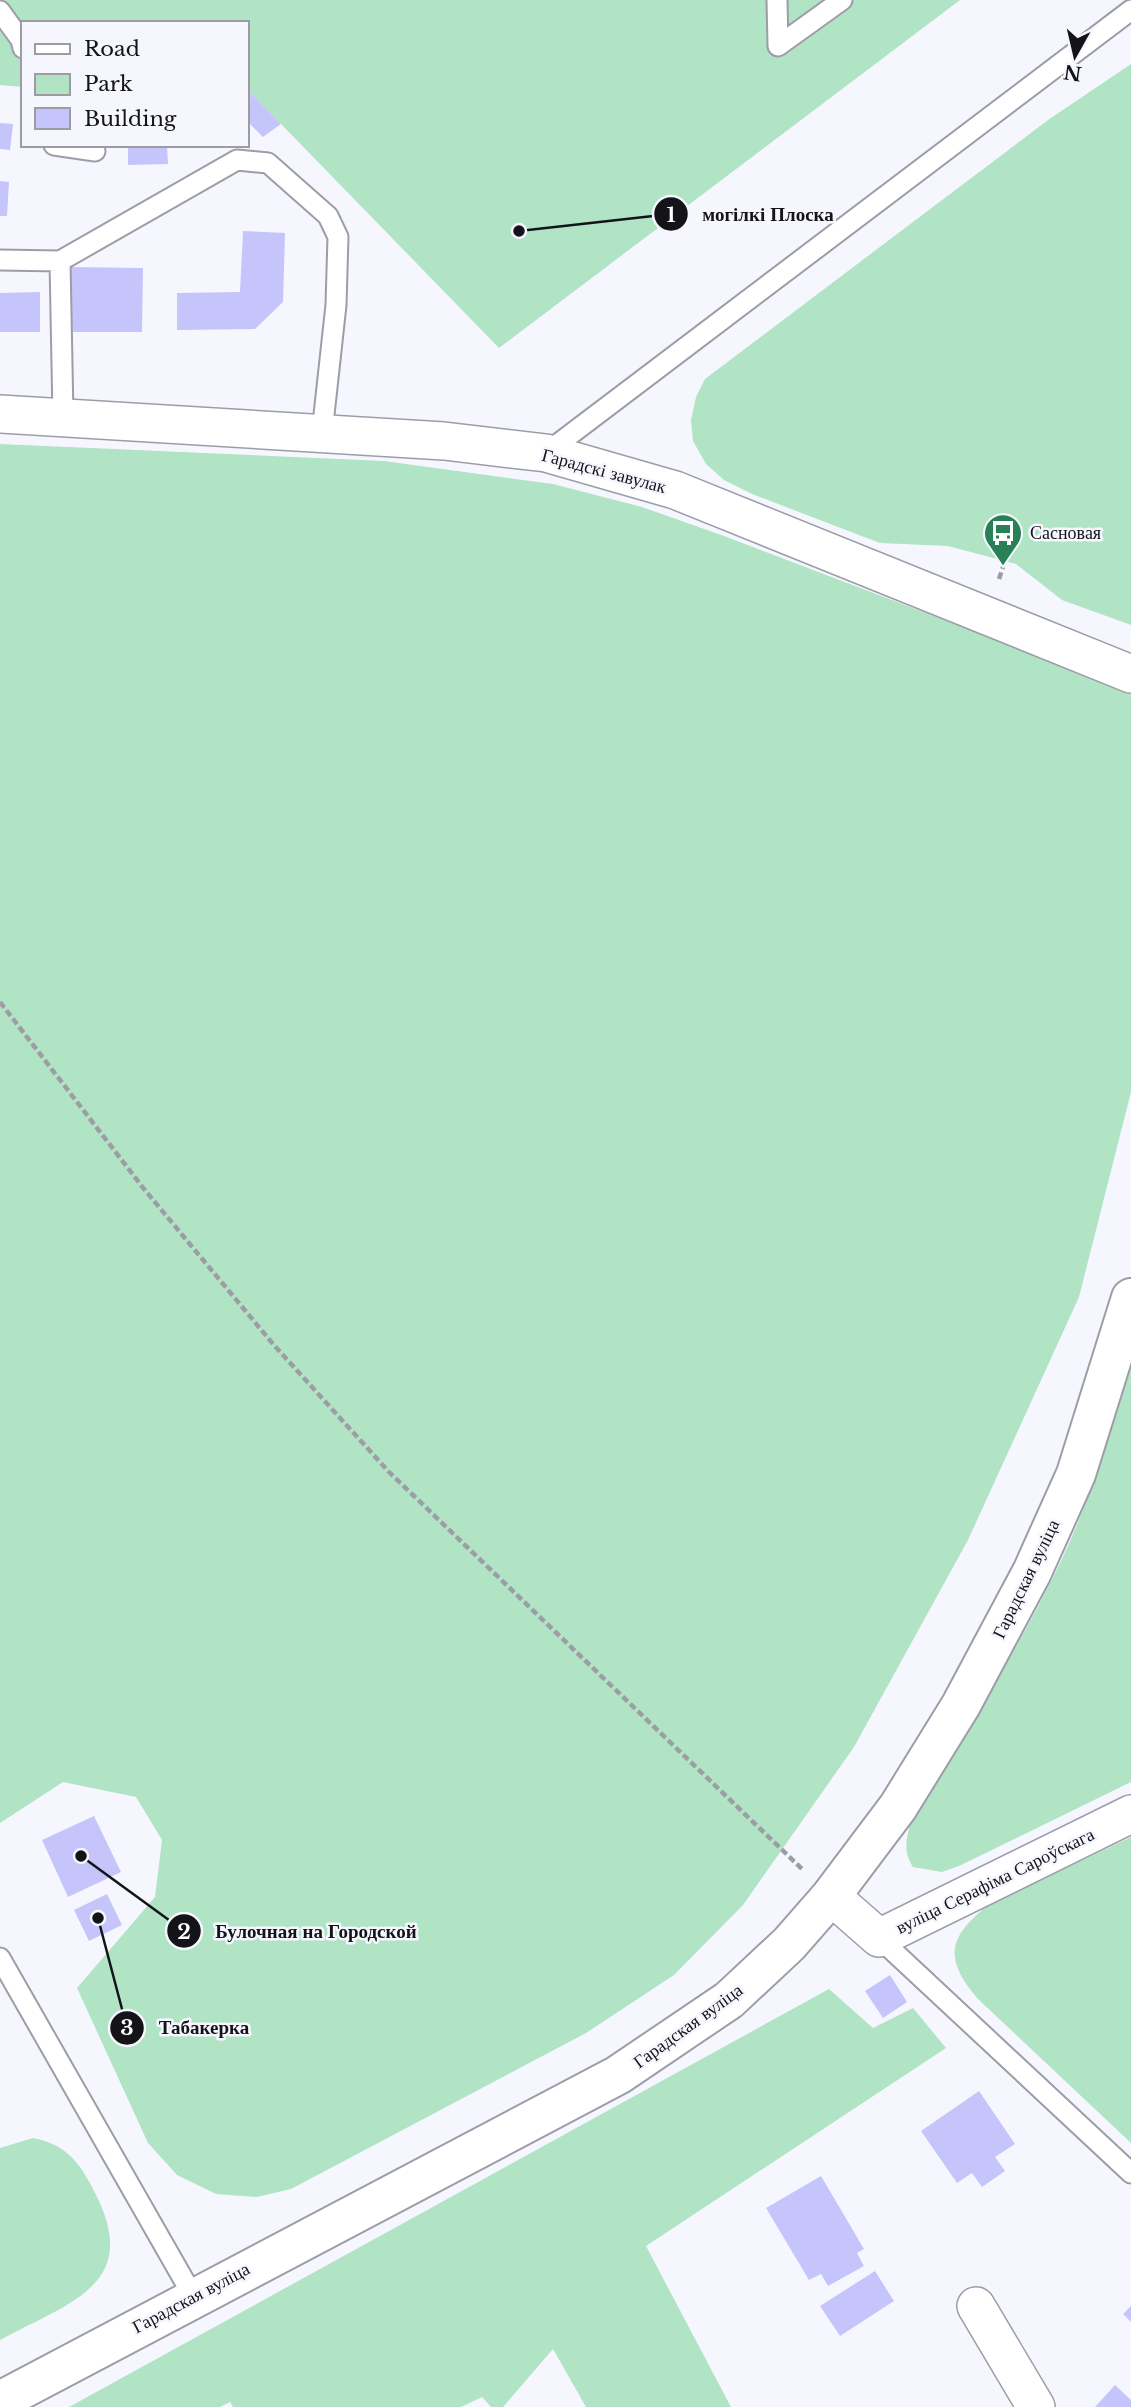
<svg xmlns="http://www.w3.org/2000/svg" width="1131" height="2407" viewBox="0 0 1131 2407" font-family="'Libre Baskerville',serif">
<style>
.green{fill:#b1e3c5}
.building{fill:#c5c5fc}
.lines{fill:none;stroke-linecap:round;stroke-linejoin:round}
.lane-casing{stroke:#9c9da8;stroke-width:23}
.street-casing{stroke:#9c9da8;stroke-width:40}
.secondary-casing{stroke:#9c9da8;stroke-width:42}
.path{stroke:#9d9ea4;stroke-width:4.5;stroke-dasharray:7 3.5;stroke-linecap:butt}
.lane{stroke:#fff;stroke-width:19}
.street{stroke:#fff;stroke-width:37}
.secondary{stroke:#fff;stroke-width:38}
.labels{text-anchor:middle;stroke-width:5;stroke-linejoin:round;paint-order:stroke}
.street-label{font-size:18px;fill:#141418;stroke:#f6f7fe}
.poi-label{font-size:18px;fill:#141418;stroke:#f6f7fe;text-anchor:start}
.leader{fill:none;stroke:#141418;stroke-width:2.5}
.callout-dot{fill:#141418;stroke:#f6f7fe;stroke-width:2.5}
.mark-label{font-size:21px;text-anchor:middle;font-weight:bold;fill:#fff}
.callout-label{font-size:19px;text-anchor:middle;font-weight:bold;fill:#141418;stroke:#f6f7fe;stroke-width:5;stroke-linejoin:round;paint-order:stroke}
</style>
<rect width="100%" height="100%" fill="#f6f7fe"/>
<path class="green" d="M0 0H960L499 348 247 89V23H23V87L0 85Z
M1131 64V625L1062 600 1016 564 948 546 880 543 752 494 724 480 706 464 693 441 691 420 696 397 705 379 1048 120Z
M0 444 384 461 553 484 642 507 724 536 1131 691V1092L1079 1297 968 1540 854 1747 743 1905 674 1975 586 2033 291 2189 257 2197 216 2194 177 2175 148 2143 77 1988 155 1897 162 1840 136 1797 63 1782 0 1823Z
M1131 1368V1782L959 1866 942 1872 913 1867C902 1850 907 1836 912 1818 963 1733 1020 1648 1062 1559 1091 1497 1110 1432 1131 1368Z
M1131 1837V2143L978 1999C945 1960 946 1939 987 1906Z
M829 1989 873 2028 913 2008 946 2048 646 2246 731 2407H586L553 2349 503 2407H491L482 2397 461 2407H233L230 2402 220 2407H69Z
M33 2138C64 2144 78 2160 92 2187 145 2284 72 2301 0 2340V2148Z"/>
<path class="building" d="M247 89 281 124 263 137 247 121Z
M0 123 13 124 10 150 0 149Z
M128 145H167L168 164 128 165Z
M0 181 9 182 7 216H0Z
M243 231 285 233 283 302 255 329 177 330V293L240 292Z
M71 267 143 268 142 332H71Z
M40 292V332H0V293Z
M94 1816 121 1872 68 1897 42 1840Z
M107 1894 122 1925 89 1941 74 1910Z
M890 1975 907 2002 883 2018 865 1991Z
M979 2091 1015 2144 995 2157 1005 2171 982 2187 972 2173 957 2183 921 2131Z
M821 2176 864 2249 857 2253 864 2266 828 2286 821 2274 809 2280 766 2208Z
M875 2271 894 2301 840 2336 820 2306Z
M1131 2306V2322L1123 2314Z
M1115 2385 1131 2400V2407H1095Z"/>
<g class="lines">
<defs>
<path id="lane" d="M777 0 778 46 842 0
M0 11 21 40 23 48
M54 145 95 151
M0 260 60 261 63 417
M60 261 237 160 268 163 328 216 338 237 336 305 322 433
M546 453 1131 10
M879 1938 1131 2173
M0 1958 193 2296"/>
<path id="street" d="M0 414 444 441 546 453 675 490 1131 674
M831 1896 879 1938 1131 1814
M976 2306 1036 2407"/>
<path id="secondary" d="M0 2401 618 2075 729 2000 789 1944 831 1896 898 1807 961 1705 1032 1572 1076 1474 1131 1298"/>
</defs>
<use href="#lane" class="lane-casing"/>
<use href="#street" class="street-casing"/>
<use href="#secondary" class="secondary-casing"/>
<path class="path" d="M999 579 1003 567
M0 1002 144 1189 273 1344 389 1472 802 1869"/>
<use href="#lane" class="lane"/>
<use href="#street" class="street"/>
<use href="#secondary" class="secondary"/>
</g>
<defs>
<symbol id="bus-pin" viewBox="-11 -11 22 30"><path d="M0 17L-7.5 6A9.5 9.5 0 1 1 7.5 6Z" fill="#288156" stroke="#f6f7fe"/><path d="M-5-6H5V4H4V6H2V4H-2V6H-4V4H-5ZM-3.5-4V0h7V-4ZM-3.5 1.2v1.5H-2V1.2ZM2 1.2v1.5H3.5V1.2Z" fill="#fff"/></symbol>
</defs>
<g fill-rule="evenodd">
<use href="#bus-pin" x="981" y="511" width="44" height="60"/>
</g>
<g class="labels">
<g class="street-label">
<text transform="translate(604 471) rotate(15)" y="6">Гарадскі завулак</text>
<text transform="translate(1026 1579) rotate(-64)" y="6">Гарадская вуліца</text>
<text transform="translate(995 1881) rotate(-26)" y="6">вуліца Серафіма Сароўскага</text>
<text transform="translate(688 2026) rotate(-36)" y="6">Гарадская вуліца</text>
<text transform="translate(191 2298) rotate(-28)" y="6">Гарадская вуліца</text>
</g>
<g class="poi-label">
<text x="1030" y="539">Сасновая</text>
</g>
</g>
<path class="leader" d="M519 231L671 214M81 1856L184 1931M98 1918L127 2028"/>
<g class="callout-dot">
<circle cx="519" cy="231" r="7"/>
<circle cx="81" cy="1856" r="7"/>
<circle cx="98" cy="1918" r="7"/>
<circle cx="671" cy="214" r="18"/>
<circle cx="184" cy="1931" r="18"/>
<circle cx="127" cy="2028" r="18"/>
</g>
<g class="mark-label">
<text x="671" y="222">1</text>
<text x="184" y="1939">2</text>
<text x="127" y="2035">3</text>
</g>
<g class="callout-label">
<text x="768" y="221">могілкі Плоска</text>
<text x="316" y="1938">Булочная на Городской</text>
<text x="204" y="2034">Табакерка</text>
</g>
<rect x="21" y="21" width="228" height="126" fill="#f6f7fe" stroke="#9c9ca2" stroke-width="2"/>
<rect x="35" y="44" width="35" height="10" fill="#ffffff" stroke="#9c9ca2" stroke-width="2"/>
<text x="84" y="56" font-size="21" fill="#141418">Road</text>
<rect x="35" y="74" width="35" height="21" fill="#b1e3c5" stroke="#9c9ca2" stroke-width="2"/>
<text x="84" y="91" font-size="21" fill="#141418">Park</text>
<rect x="35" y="108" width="35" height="21" fill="#c5c5fc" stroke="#9c9ca2" stroke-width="2"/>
<text x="84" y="126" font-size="21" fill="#141418">Building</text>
<g transform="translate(1075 56) rotate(188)" stroke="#f6f7fe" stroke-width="5" paint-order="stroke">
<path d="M0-5L12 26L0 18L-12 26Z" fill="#141418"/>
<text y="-10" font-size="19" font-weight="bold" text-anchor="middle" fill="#141418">N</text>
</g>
</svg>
